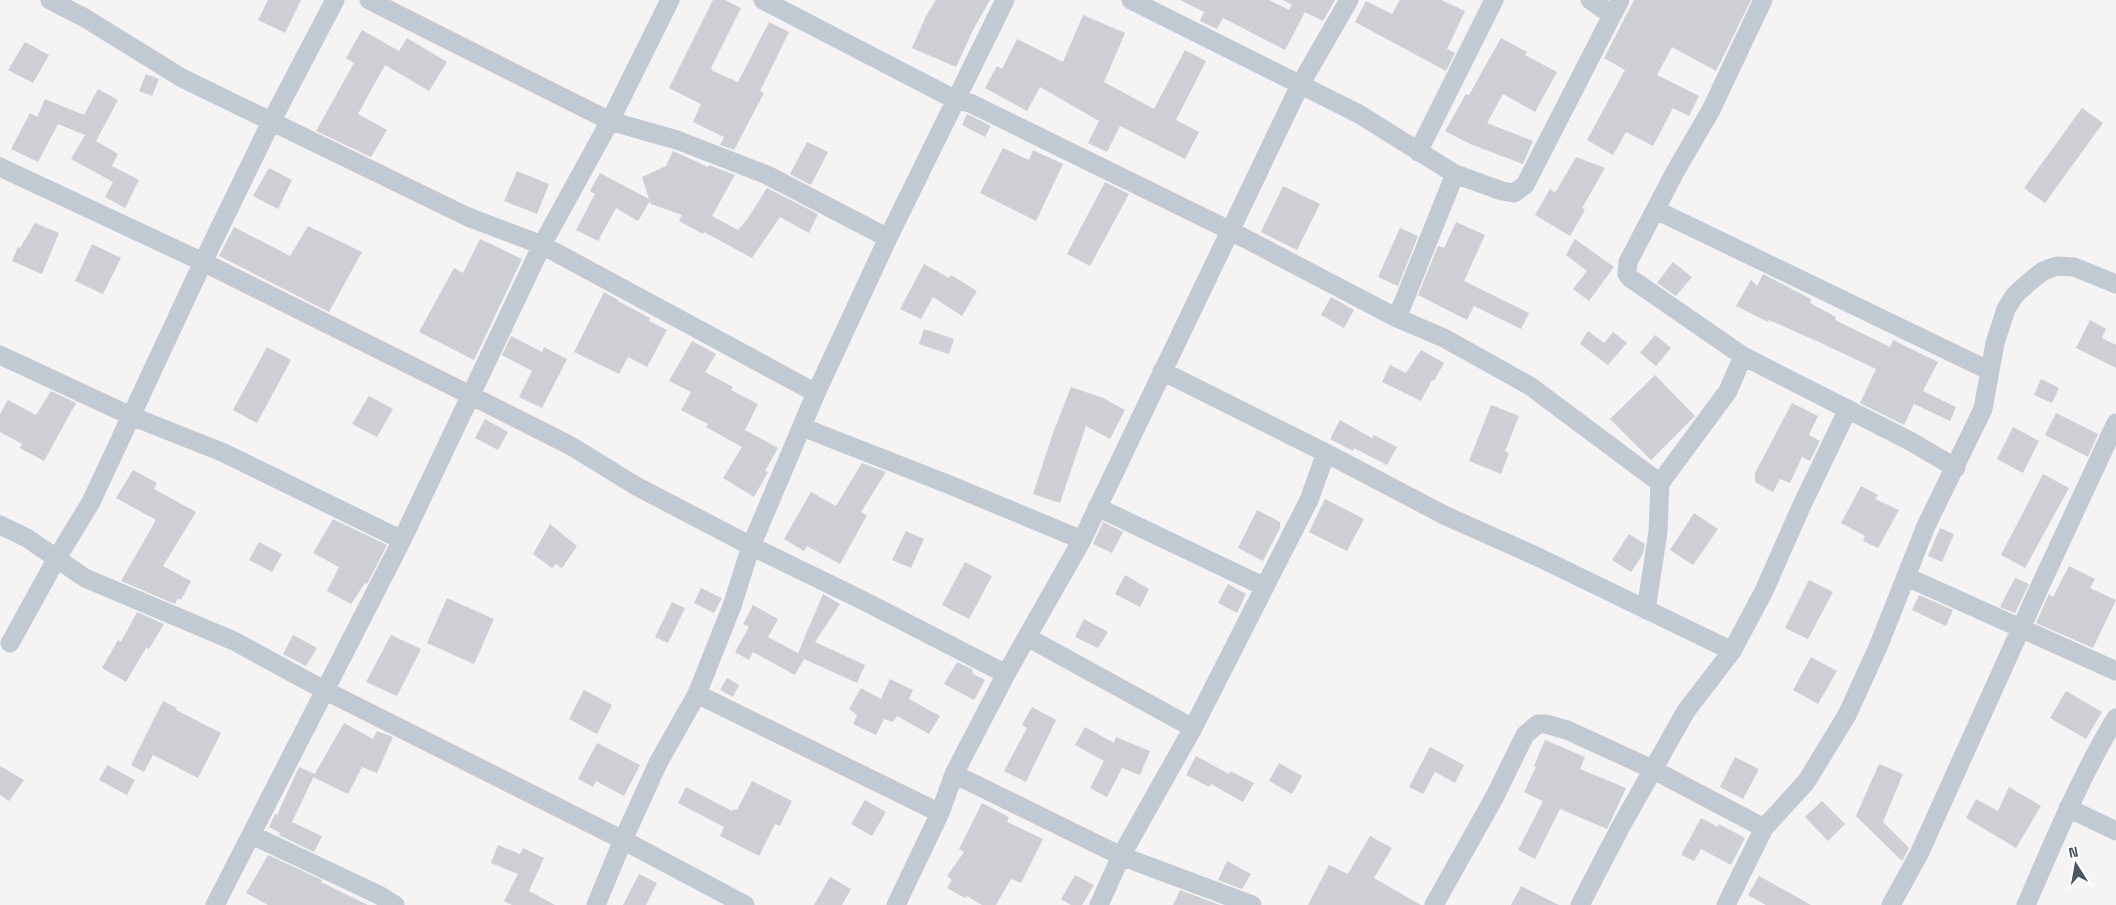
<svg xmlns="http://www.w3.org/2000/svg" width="2116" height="905" viewBox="0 0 2116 905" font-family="'Space Grotesk',sans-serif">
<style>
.building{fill:#cdcfd5}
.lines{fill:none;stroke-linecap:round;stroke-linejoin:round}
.minor{stroke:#c1cad2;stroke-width:19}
</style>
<rect width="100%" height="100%" fill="#f5f3f3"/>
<path class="building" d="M268 0H301L285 33 258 20Z
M713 0H725L741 8 711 68 713 71 738 82 769 22 789 32 760 91 764 93 734 150 720 145 724 137 693 122 701 104 669 88Z
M936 0H990L974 28 956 67 912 48 926 16Z
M1180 0H1269L1289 10 1292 5 1283 0H1335L1323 21 1305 12 1285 50 1223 18 1217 29 1200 21 1204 12Z
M1400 0H1441L1465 11 1447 49 1455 53 1446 71 1355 22 1366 1 1392 14Z
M1634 0H1751L1716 71 1672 47 1657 75 1699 96 1689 116 1673 108 1653 146 1626 132 1613 155 1587 140 1625 70 1604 58Z
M1083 15 1125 33 1104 82 1154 109 1185 50 1206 61 1176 120 1199 132 1185 159 1120 126 1107 152 1088 143 1099 121 1040 87 1027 111 985 88 997 66 1002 69 1017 39 1063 62Z
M362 30 399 51 407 38 447 62 429 91 385 65 358 114 387 130 371 157 316 131 354 63 346 58Z
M1501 38 1527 52 1525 55 1557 72 1535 112 1503 94 1487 123 1533 141 1523 164 1470 144 1445 131 1466 94 1469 95Z
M25 42 49 55 33 83 8 70Z
M146 74 159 79 152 96 139 91Z
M98 89 118 100 96 141 118 154 112 166 139 180 125 208 105 197 113 182 71 159 85 135 58 124 38 162 11 149 30 113 37 117 45 99 84 115Z
M2082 108 2103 123 2045 203 2024 188Z
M967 114 991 126 985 137 962 125Z
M807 142 828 152 811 185 790 174Z
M1003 148 1029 160 1033 150 1063 164 1036 221 980 193Z
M673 151 708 167 709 165 735 175 712 216 738 230 748 218 767 188 818 214 809 233 780 217 752 258 704 232 703 234 679 221 682 215 651 204 650 201 638 221 616 208 598 241 576 230 595 194 590 191 600 173 649 199 642 177 666 166Z
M1576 157 1605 168 1582 208 1585 210 1570 236 1535 215 1550 189 1555 193Z
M269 168 292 180 278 209 253 196Z
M517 171 549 184 537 214 504 201Z
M1105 182 1129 194 1090 266 1067 254Z
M1283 186 1320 204 1297 250 1261 232Z
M1456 222 1485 235 1464 281 1529 313 1521 329 1474 306 1467 320 1418 295 1438 246 1444 248Z
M35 223 59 233 42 274 12 261 18 247 20 248Z
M308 226 362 252 329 312 219 256 234 227 290 256Z
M1400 228 1418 236 1398 286 1378 277Z
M480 239 522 259 474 360 419 332 454 268 463 273Z
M1575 239 1614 267 1589 301 1573 289 1587 271 1566 255Z
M92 244 121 258 103 294 75 281Z
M1673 262 1692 277 1676 296 1657 283Z
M924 264 949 278 951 275 977 291 962 316 933 297 921 319 900 309Z
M1763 274 1811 299 1810 303 1836 317 1835 320 1890 347 1893 340 1938 362 1923 391 1956 407 1950 421 1914 404 1904 425 1860 403 1876 369 1819 342 1769 320 1768 322 1736 306 1751 280 1757 286Z
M604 292 618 300V301L650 318 649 321 667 330 647 367 628 357 619 374 574 352Z
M1331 297 1354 310 1344 328 1321 315Z
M2090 320 2106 329 2102 338 2116 345V368L2076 348Z
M924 329 954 339 949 354 919 344Z
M1588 331 1604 343 1613 332 1627 343 1608 365 1580 344Z
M1655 335 1671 348 1656 366 1640 353Z
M511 336 542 352 544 347 567 359 542 408 519 397 532 371 502 355Z
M692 341 716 354 705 372 733 387 731 390 758 404 745 430 778 448 765 471 768 472 754 497 723 478 742 447 706 427 708 424 681 410 691 392 669 381Z
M267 347 291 360 257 423 233 410Z
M1421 350 1444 363 1434 381 1432 380 1421 401 1382 382 1390 365 1406 373Z
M1655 375 1695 416 1651 460 1610 419Z
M2041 379 2059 388 2052 403 2034 395Z
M1071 387 1103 398 1125 410 1110 439 1086 426 1060 503 1033 494 1053 433Z
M51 391 76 403 44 461 20 448 22 444 0 432V414L8 400 36 415Z
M369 396 393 409 377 437 352 424Z
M1792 403 1818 416 1809 435 1820 441 1810 461 1802 457 1790 483 1780 479 1773 492 1755 482V473Z
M1491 405 1519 416 1505 451 1509 453 1501 474 1469 461Z
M2056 413 2098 434 2088 457 2045 435Z
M485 419 508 432 498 450 475 438Z
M1340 420 1372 438 1374 435 1397 447 1387 465 1354 448 1353 451 1330 439Z
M2013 427 2039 441 2023 473 1997 459Z
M862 463 886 472 861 512 867 515 840 564 807 546 804 551 784 539 811 492 836 506Z
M133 470 157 483 154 489 196 512 163 566 191 581 181 600 178 598 175 604 121 581 156 520 116 498Z
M2043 474 2069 488 2025 568 2001 555Z
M1861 486 1878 495 1875 499 1899 510 1878 548 1863 541 1865 536 1841 523Z
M1325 499 1364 519 1347 551 1309 532Z
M1257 510 1280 522V528L1263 561 1238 548Z
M1694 513 1718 529 1693 565 1670 550Z
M333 519 387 545 367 584 365 583 351 604 327 591 339 567 313 553Z
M1103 522 1123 532 1112 553 1093 544Z
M550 524 577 546 562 568 556 564 552 568 533 554Z
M1940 528 1954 534 1942 562 1928 556Z
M906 531 924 539 911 568 892 560Z
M1629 534 1645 544 1643 554 1631 572 1612 560Z
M259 542 282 554 272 572 249 560Z
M965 562 992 576 969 619 942 605Z
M2069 566 2095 579 2090 588 2116 600 2093 648 2036 623 2049 594 2053 597Z
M1125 575 1149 589 1140 607 1115 594Z
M2015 578 2029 584 2015 613 2000 607Z
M1809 580 1833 592 1808 639 1785 628Z
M1228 584 1246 594 1237 613 1218 603Z
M701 588 722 598 714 613 694 603Z
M823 594 840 604 815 642 865 665 857 683 804 659 795 675 753 652 749 660 735 652 749 627 743 624 753 605 778 619 768 637 798 653Z
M1919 595 1953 610 1946 626 1912 610Z
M447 598 494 619 474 664 427 643Z
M672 602 685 608 668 643 655 637Z
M137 612 164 624 149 649 146 648 126 682 102 668 118 640 121 642Z
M1084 619 1108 632 1098 648 1075 637Z
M293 635 317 648 306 666 283 654Z
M391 635 421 649 397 696 366 682Z
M1811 657 1837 671 1818 704 1793 690Z
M957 662 972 669 973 674 985 680 974 700 944 684Z
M727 678 739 685 733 697 720 690Z
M890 679 913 690 909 699 940 716 929 734 897 716 893 722 884 719 876 735 853 724 857 715 849 709 861 688 881 699Z
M584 690 612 705 597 734 569 719Z
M2066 691 2102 712 2086 739 2050 718Z
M163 701 177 708 176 710 221 733 198 778 153 755 144 772 131 765Z
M1032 707 1056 720 1026 782 1004 771 1027 728 1022 725Z
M344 723 373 739 377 731 393 737 377 773 362 767 348 794 313 777Z
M1085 727 1114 743 1116 737 1150 751 1140 775 1122 768 1107 797 1090 788 1104 761 1075 745Z
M1545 740 1585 757 1580 769 1626 788 1607 829 1560 809 1535 859 1518 850 1543 801 1524 792 1536 767 1534 766Z
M597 743 640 765 624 796 596 781 593 787 578 779Z
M1430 747 1464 765 1455 783 1435 772 1423 794 1409 787Z
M1196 756 1229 774 1230 771 1254 783 1243 802 1211 784 1209 787 1186 775Z
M1735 757 1759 769 1743 799 1720 787Z
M1279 763 1302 776 1292 794 1269 781Z
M1879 764 1903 774 1883 822 1909 848 1902 861 1856 816Z
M107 765 135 780 127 795 99 780Z
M0 766 24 780 9 801 0 795Z
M299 767 315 774 292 822 322 836 314 852 279 835 280 833 269 827 275 814 277 815Z
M752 781 792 801 780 826 775 824 759 856 720 836 724 827 678 803 686 787 732 811 734 809 737 810Z
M2009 787 2041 806 2016 848 1966 818 1976 799 1998 811Z
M865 800 886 812 872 836 851 824Z
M1822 801 1845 824 1828 841 1805 817Z
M982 803 1009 817 1007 822 1043 839 1021 883 1011 879 996 905H982L967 896 965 898 947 888 952 880 947 876 964 852 959 849Z
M1701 818 1718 827 1719 824 1745 838 1731 865 1701 849 1694 861 1681 855Z
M1370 836 1392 848 1374 878 1421 905H1308L1329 865 1348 874Z
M498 845 520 854 523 848 544 858 529 891 555 905H512L504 901 518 874 491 863Z
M268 855 322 880 321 882 368 905H268L246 893Z
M1227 861 1251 874 1242 889 1218 880Z
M639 874 657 883 646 905H623Z
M1075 875 1094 885 1082 905H1071L1061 899Z
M1759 876 1811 905H1766L1748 895Z
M830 877 851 889 842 905H814Z
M1521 886 1559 905H1511Z
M1180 890 1220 905H1173Z"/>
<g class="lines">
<path class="minor" d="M50 0 85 18 182 78 468 217 542 245 816 393
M369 0 610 121 677 140 767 175 888 238
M763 0 956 100 970 103 1229 230 1397 318 1444 338 1530 386 1660 483
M1131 0 1359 114 1455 174 1502 191 1514 193 1525 185 1620 0
M1590 0 1612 15
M1763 0 1711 110 1675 172 1628 262 1627 274 1630 278 1743 356 1910 441 1956 468
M1418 152 1494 0
M0 167 203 262 470 395 571 446 636 486 751 546 862 600 1006 674
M1656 210 1990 371
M1397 318 1455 174
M0 355 131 416 222 452 402 540
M1162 371 1326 453 1444 515 1538 557 1732 651
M802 427 950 485 1082 540
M1097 507 1265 587
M0 525 27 538 85 578 234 641 324 690 623 840 745 905
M1907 577 2116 671
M1646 610 1658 532 1660 483 1728 391 1743 356
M1027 637 1193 728
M10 643 57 558 91 502 203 262 271 122 335 0
M697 694 940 813
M954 774 1121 856 1252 905
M2068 808 2116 831
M252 835 379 895 395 905
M215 905 402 540 542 245 610 121 670 0
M596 905 623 840 658 763 697 694 732 606 751 546 816 393 888 238 1005 0
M896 905 940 813 954 774 1006 674 1082 540 1300 85 1349 0
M1099 905 1121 856 1193 728 1309 500 1326 453
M1434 905 1494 798 1525 735 1538 724H1546L1567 730 1654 770 1764 828
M1580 905 1620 828 1686 711 1732 651 1764 591 1801 507 1848 409
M1726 905 1764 828 1806 782 1847 715 1878 647 1926 526 1983 409 1995 343 2006 309 2015 295 2028 283 2043 271 2057 266 2074 267 2116 284
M1891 905 1919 854 2041 584 2116 423
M2026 905C2054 841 2080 777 2116 718"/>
</g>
<g transform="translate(2076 865) rotate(349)" stroke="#ffffff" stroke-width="4" paint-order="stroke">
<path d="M0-4L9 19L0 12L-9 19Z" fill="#4a5661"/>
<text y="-8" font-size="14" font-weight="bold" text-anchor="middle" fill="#4a5661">N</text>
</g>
</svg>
